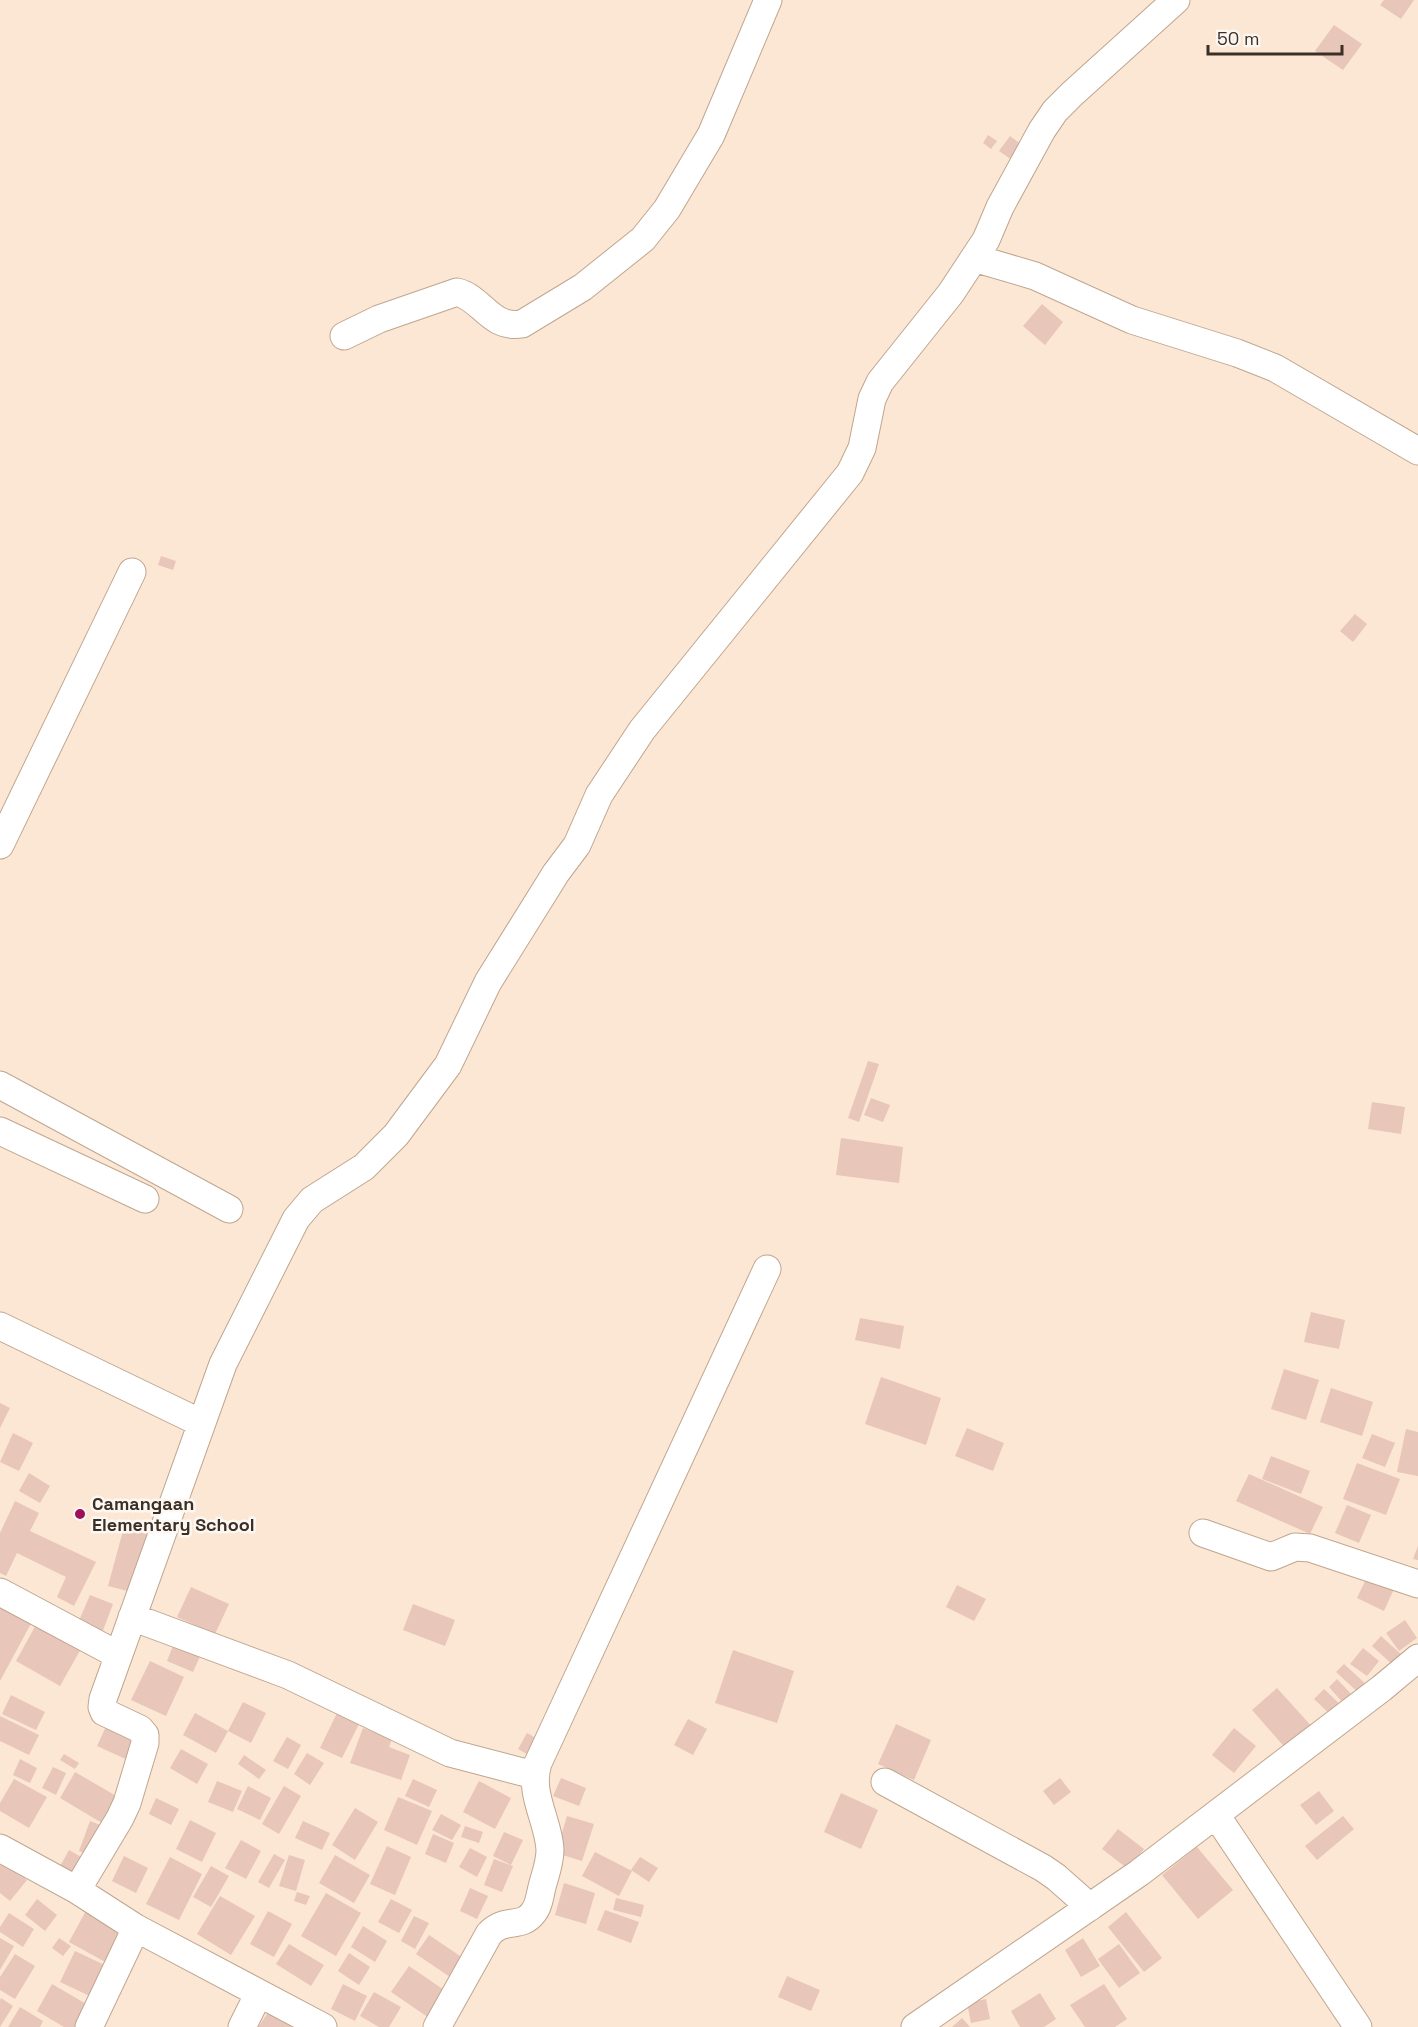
<svg xmlns="http://www.w3.org/2000/svg" width="1418" height="2027" viewBox="0 0 1418 2027" font-family="'Space Grotesk',sans-serif">
<style>
.building{fill:#e8c6b9}
.lines{fill:none;stroke-linecap:round;stroke-linejoin:round}
.minor-casing{stroke:#bfa68f;stroke-width:29}
.minor{stroke:#fff;stroke-width:27}
.poi-dot{fill:#9e105b;stroke:#fdf7f2;stroke-width:2}
.labels{text-anchor:middle;stroke-width:5;stroke-linejoin:round;paint-order:stroke}
.poi-label{font-size:18px;font-weight:bold;fill:#3b3027;stroke:#fdf7f2;text-anchor:start}
</style>
<rect width="100%" height="100%" fill="#fce7d4"/>
<path class="building" d="M1384 0H1414L1401 19 1380 5Z
M1334 25 1362 44 1343 70 1315 51Z
M988 135 997 141 991 149 983 143Z
M1010 136 1029 150 1019 165 999 151Z
M1042 304 1063 322 1045 345 1023 326Z
M161 556 176 561 173 570 158 565Z
M1355 614 1367 624 1353 642 1340 631Z
M868 1061 879 1064 859 1122 848 1118Z
M871 1098 890 1105 883 1122 864 1115Z
M1372 1102 1405 1107 1401 1134 1368 1129Z
M841 1138 903 1147 899 1183 836 1175Z
M1311 1312 1345 1320 1339 1349 1304 1342Z
M860 1318 904 1326 900 1349 855 1340Z
M1284 1369 1319 1380 1306 1420 1271 1409Z
M881 1377 941 1398 926 1445 865 1424Z
M1331 1388 1373 1402 1362 1436 1320 1422Z
M0 1403 10 1408 0 1428Z
M967 1428 1004 1443 993 1471 955 1456Z
M1406 1429 1418 1432V1476L1397 1472Z
M13 1433 33 1443 19 1471 0 1462Z
M1372 1434 1395 1443 1385 1467 1362 1458Z
M1271 1456 1310 1471 1301 1494 1262 1479Z
M1357 1463 1400 1479 1386 1515 1343 1499Z
M29 1473 50 1486 40 1503 19 1491Z
M1249 1474 1323 1507 1310 1534 1236 1501Z
M15 1501 39 1513 30 1531 96 1562 74 1606 57 1597 66 1577 17 1553 6 1576 0 1573V1533Z
M1347 1505 1371 1515 1359 1543 1335 1533Z
M124 1527 151 1534 135 1593 108 1586Z
M1418 1546V1560L1413 1559Z
M1367 1577 1394 1589 1384 1611 1357 1598Z
M957 1585 986 1599 974 1621 946 1607Z
M191 1587 229 1604 215 1634 177 1617Z
M90 1595 113 1604 102 1633 78 1623Z
M0 1600 34 1618 0 1681Z
M413 1604 455 1620 445 1646 403 1630Z
M1405 1620 1417 1638 1399 1651 1386 1633Z
M37 1623 82 1647 60 1686 16 1661Z
M1381 1636 1403 1656 1394 1666 1372 1646Z
M175 1641 202 1652 193 1672 167 1661Z
M1363 1648 1379 1661 1367 1676 1350 1664Z
M733 1650 794 1671 777 1723 715 1703Z
M150 1661 184 1677 166 1716 131 1700Z
M1344 1664 1369 1687 1361 1695 1336 1672Z
M1337 1679 1353 1696 1344 1704 1329 1687Z
M1277 1688 1314 1729 1288 1751 1252 1710Z
M1324 1689 1343 1707 1333 1717 1314 1699Z
M11 1695 45 1712 36 1730 2 1714Z
M243 1702 266 1713 251 1743 228 1731Z
M195 1713 228 1731 216 1753 183 1735Z
M337 1713 359 1724 342 1758 320 1748Z
M0 1716 39 1735 29 1755 0 1741Z
M688 1719 707 1729 693 1755 674 1745Z
M108 1722 141 1737 130 1761 97 1746Z
M896 1724 931 1740 914 1780 878 1764Z
M363 1728 392 1739 389 1747 410 1755 401 1780 350 1763Z
M1234 1728 1256 1746 1234 1773 1212 1755Z
M527 1733 541 1741 532 1757 518 1749Z
M287 1737 301 1745 288 1769 273 1761Z
M181 1749 208 1764 197 1784 170 1768Z
M307 1753 324 1763 310 1785 294 1774Z
M64 1754 79 1763 75 1769 60 1760Z
M244 1755 266 1770 259 1779 238 1764Z
M20 1759 37 1768 30 1783 13 1775Z
M53 1767 66 1773 56 1795 42 1788Z
M75 1772 118 1797 102 1823 60 1798Z
M561 1778 586 1788 579 1806 553 1796Z
M1060 1778 1071 1792 1054 1805 1043 1791Z
M14 1779 47 1797 29 1828 0 1811V1803Z
M413 1779 437 1790 429 1807 405 1796Z
M217 1781 242 1791 233 1812 208 1802Z
M479 1781 511 1798 495 1829 463 1812Z
M248 1786 271 1798 260 1820 237 1809Z
M284 1786 301 1796 279 1834 262 1824Z
M1319 1791 1334 1811 1316 1825 1300 1805Z
M841 1793 878 1810 861 1849 824 1832Z
M398 1797 432 1811 417 1845 384 1830Z
M156 1798 179 1809 171 1825 149 1814Z
M355 1808 378 1822 355 1860 332 1845Z
M441 1814 461 1825 452 1840 432 1830Z
M567 1816 594 1824 582 1861 556 1853Z
M1343 1816 1354 1829 1317 1860 1305 1846Z
M190 1820 216 1833 202 1862 176 1849Z
M90 1821 103 1826 92 1856 79 1851Z
M303 1821 330 1833 322 1850 295 1838Z
M465 1826 483 1832 479 1843 461 1837Z
M1118 1829 1144 1849 1128 1869 1102 1849Z
M504 1832 523 1840 511 1865 493 1856Z
M433 1834 454 1843 446 1863 425 1854Z
M241 1840 261 1851 246 1879 225 1868Z
M387 1846 411 1857 395 1895 370 1884Z
M1197 1847 1233 1890 1198 1919 1162 1875Z
M470 1848 487 1857 477 1877 459 1867Z
M69 1850 90 1862 80 1880 59 1868Z
M595 1852 632 1871 619 1896 582 1876Z
M274 1854 285 1860 269 1888 258 1882Z
M289 1855 305 1860 296 1891 279 1886Z
M335 1855 370 1875 354 1903 319 1883Z
M124 1856 148 1868 136 1893 112 1881Z
M170 1857 202 1874 179 1920 146 1904Z
M640 1857 658 1868 649 1882 631 1870Z
M0 1859 27 1880 10 1901 0 1893Z
M494 1859 513 1866 502 1892 484 1885Z
M211 1866 229 1876 211 1907 193 1897Z
M564 1883 595 1893 586 1924 555 1915Z
M470 1888 488 1896 477 1919 460 1911Z
M297 1892 310 1896 306 1905 294 1901Z
M326 1893 361 1913 336 1956 301 1936Z
M220 1896 255 1916 231 1955 197 1934Z
M616 1898 644 1905 641 1917 613 1910Z
M37 1899 57 1915 45 1931 25 1915Z
M391 1899 412 1910 399 1933 378 1922Z
M89 1905 127 1925 107 1963 69 1942Z
M605 1910 639 1922 631 1943 597 1930Z
M268 1911 292 1924 274 1957 250 1944Z
M1126 1912 1162 1958 1144 1972 1108 1927Z
M9 1913 34 1929 23 1947 0 1932V1927Z
M414 1916 429 1923 415 1949 401 1941Z
M363 1926 387 1941 375 1962 351 1947Z
M429 1935 469 1962 456 1981 416 1954Z
M0 1938 14 1946 0 1970Z
M59 1938 71 1946 63 1956 52 1948Z
M1083 1938 1100 1966 1081 1977 1065 1950Z
M289 1944 324 1965 311 1986 276 1964Z
M1119 1944 1140 1973 1119 1988 1098 1959Z
M75 1951 109 1967 94 1998 60 1982Z
M349 1953 370 1967 359 1985 338 1971Z
M15 1954 35 1966 15 1999 0 1990V1977Z
M409 1966 453 1996 435 2022 391 1992Z
M787 1976 820 1990 811 2011 778 1997Z
M52 1984 88 2005 75 2027H64L37 2011Z
M343 1984 367 1996 355 2021 331 2009Z
M1104 1984 1127 2019 1115 2027H1085L1070 2005Z
M374 1992 401 2007 389 2027H379L360 2016Z
M1040 1993 1056 2019 1044 2027H1020L1011 2011Z
M1 1998 13 2006 0 2027V2000Z
M986 1999 990 2019 971 2023 967 2003Z
M20 2007 43 2021 40 2027H8Z
M272 2007 299 2027H258Z
M962 2018 970 2027H952Z"/>
<g class="lines">
<defs>
<path id="minor" d="M974 258 1035 276 1132 320 1237 353 1275 368 1418 451
M344 336 379 319 457 292C482 298 490 329 522 324L583 287 643 239 667 209 711 135 768 0
M0 845 132 572
M0 1085 229 1209
M0 1131 145 1199
M0 1326 201 1423
M1203 1533 1271 1557 1295 1547 1310 1548 1418 1584
M0 1592 118 1655
M132 1617 288 1675 450 1753 534 1775
M885 1782 1043 1868 1056 1877 1090 1907
M1216 1815 1358 2027
M0 1848 77 1890 136 1928 323 2027
M77 1890 120 1818 127 1803 145 1743V1735L140 1729 104 1712 102 1707 103 1699 223 1364 296 1219 312 1200 364 1167 396 1135 448 1065 488 982 556 873 577 845 599 795 642 730 850 473 862 448 872 399 880 382 951 293 974 258 986 240 1000 207 1042 130 1055 111 1072 94 1176 0
M89 2027 136 1928
M242 2027 259 1993
M437 2027 489 1934C504 1917 521 1929 533 1913 539 1906 540 1895 542 1887 545 1875 550 1863 550 1850 549 1821 528 1794 538 1763L767 1269
M915 2027 1139 1873 1382 1688 1418 1658"/>
</defs>
<use href="#minor" class="minor-casing"/>
<use href="#minor" class="minor"/>
</g>
<circle class="poi-dot" cx="80" cy="1514" r="6"/>
<g class="labels">
<g class="poi-label">
<text x="92" y="1510">Camangaan<tspan x="92" dy="21">Elementary School</tspan></text>
</g>
</g>
<path d="M1208 45v9h134v-9" fill="none" stroke="#3b3027" stroke-width="3"/>
<text x="1217" y="45" font-size="18" fill="#3b3027" stroke="#fdf7f2" stroke-width="4.5" paint-order="stroke">50 m</text>
</svg>
